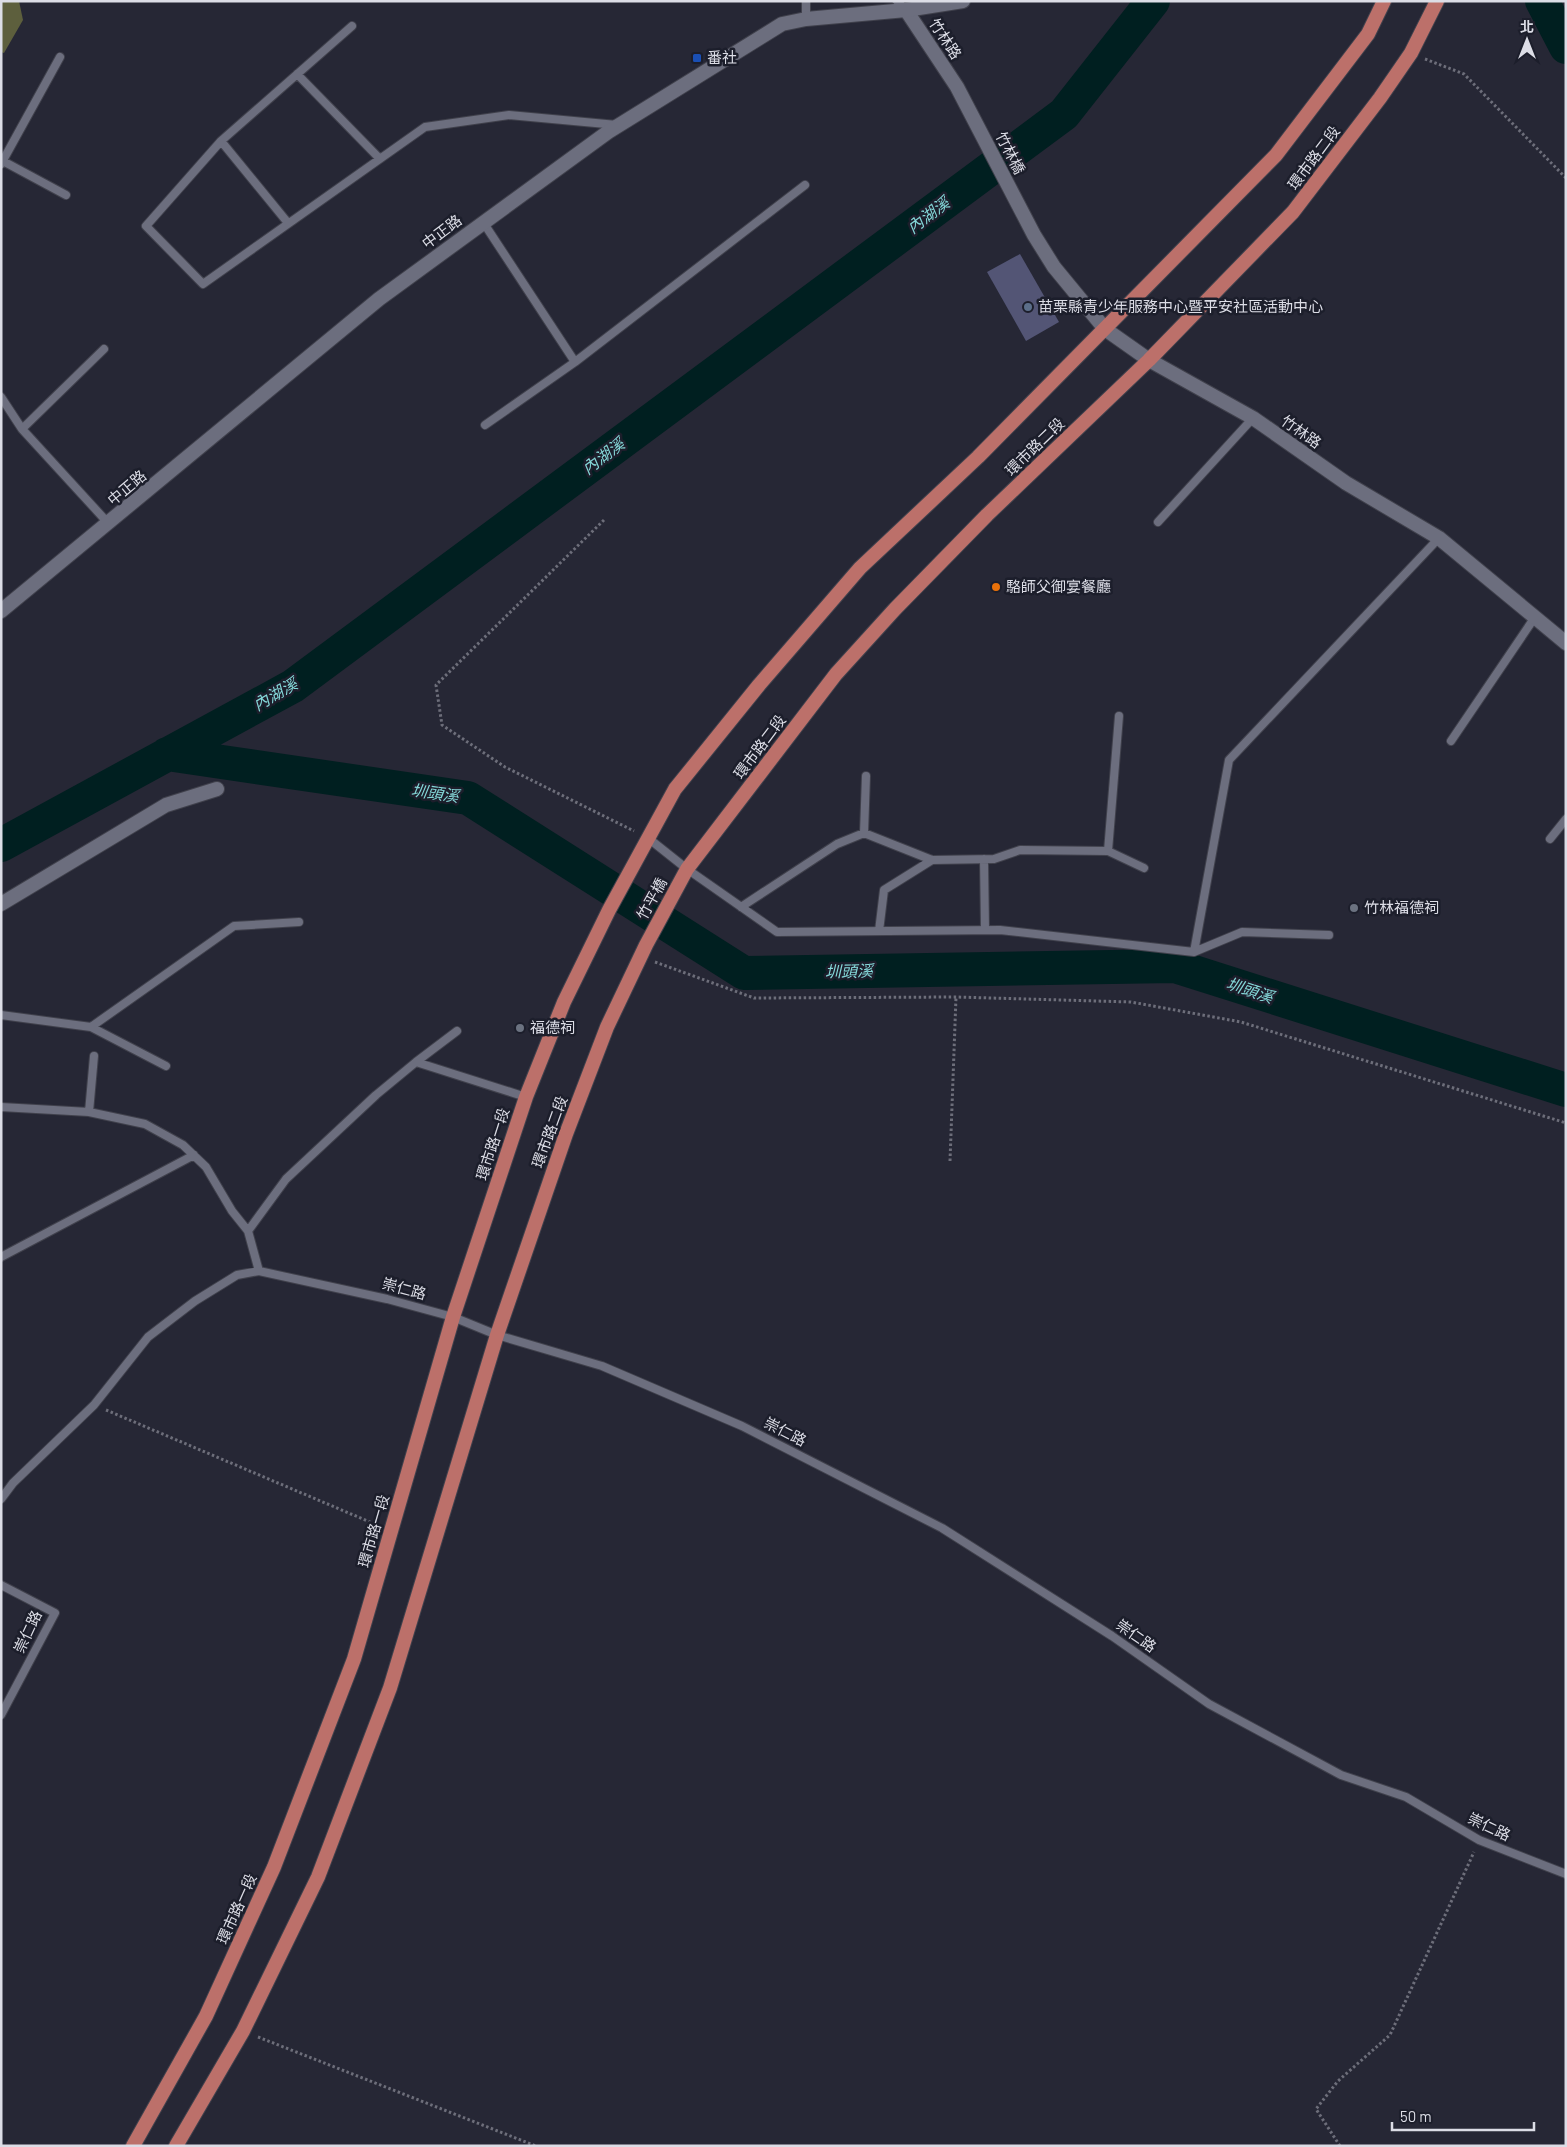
<svg xmlns="http://www.w3.org/2000/svg" width="1567" height="2147" viewBox="0 0 1567 2147" font-family="Barlow,'Noto Sans TC',sans-serif">
<style>
.forest{fill:#5d5f3d}
.lines{fill:none;stroke-linecap:round;stroke-linejoin:round}
.river{stroke:#001f20;stroke-width:34}
.building{fill:#535575}
.service-casing{stroke:#40414c;stroke-width:10}
.minor-casing{stroke:#40414c;stroke-width:16}
.tertiary-casing{stroke:#40414c;stroke-width:16}
.secondary-casing{stroke:#40414c;stroke-width:16}
.primary-casing{stroke:#40414c;stroke-width:16}
.path{stroke:#6d6e7a;stroke-width:3;stroke-dasharray:2.5 2.5;stroke-linecap:butt}
.service{stroke:#6c6e7e;stroke-width:8}
.minor{stroke:#6c6e7e;stroke-width:14}
.tertiary{stroke:#6c6e7e;stroke-width:14}
.secondary{stroke:#6c6e7e;stroke-width:14}
.primary{stroke:#bc706a;stroke-width:14}
.transit-dot{fill:#1a4fb4;stroke:#1c1e2b;stroke-width:2}
.service-dot{fill:#5c6f8a;stroke:#1c1e2b;stroke-width:2}
.food-dot{fill:#e8710a;stroke:#1c1e2b;stroke-width:2}
.worship-dot{fill:#6b7280;stroke:#1c1e2b;stroke-width:2}
.labels{text-anchor:middle;stroke-width:5;stroke-linejoin:round;paint-order:stroke}
.street-label{font-size:15px;fill:#dcdde6;stroke:#1c1e2b}
.poi-label{font-size:15px;fill:#dcdde6;stroke:#1c1e2b;text-anchor:start}
.water-label{font-size:16px;font-style:italic;fill:#85d8d9;stroke:#1c1e2b}
</style>
<rect width="100%" height="100%" fill="#262735"/>
<path class="forest" d="M1 1H19L23 20 4 53 1 52Z"/>
<g class="lines">
<path class="river" d="M1542 1 1566 47
M167 754 468 798 744 973 1175 966 1566 1090
M1 845 293 686 1064 114 1153 1"/>
</g>
<path class="building" d="M1020 254 1059 322 1026 341 987 272Z"/>
<g class="lines">
<defs>
<path id="service" d="M806 1V19
M897 1 906 10
M352 26 221 141 146 226 203 284 425 127 509 115 617 125
M297 74 380 159
M221 141 288 223
M1 160 66 195
M1 164 60 57
M483 222 575 362 805 185
M104 349 22 429 109 524
M1 397 22 429
M485 425 575 362
M1158 522 1253 418
M1451 741 1535 617
M864 833 866 776
M648 838 687 869 777 932 1000 930 1194 952 1242 932 1329 935
M1550 839 1566 819
M1108 851 1144 868
M984 859 985 930
M741 907 837 844 864 833 932 860 994 859 1020 850 1108 851 1119 716
M879 931 884 890 932 860
M1194 952 1229 760 1439 538
M1 1015 91 1027 234 926 299 922
M91 1027 166 1066
M416 1062 457 1031
M1 1107 89 1112 145 1124 183 1145 206 1167 232 1211 248 1231 259 1271
M89 1112 94 1056
M248 1231 286 1179 376 1095 416 1062 526 1097
M1 1257 194 1155
M1 1499 13 1483 94 1405 148 1337 195 1301 237 1275 259 1271 387 1299 453 1317 497 1335 602 1366 742 1426 942 1528 1112 1636 1209 1704 1341 1775 1406 1797 1479 1840 1566 1874
M1 1585 55 1613 1 1715"/>
<path id="minor" d="M906 10 957 87 1034 235 1054 267 1105 329
M1 904 166 805 217 789"/>
<path id="tertiary" d="M1105 329 1149 360 1253 418 1346 483 1439 538 1566 643"/>
<path id="secondary" d="M1 611 379 299 608 132 782 24 806 19 906 10 963 1"/>
<path id="primary" d="M133 2146 206 2016 274 1867 354 1659 453 1317 526 1097 564 1002 609 910 675 789 759 685 860 568 978 457 1276 155 1368 34 1384 1
M176 2146 243 2031 318 1877 390 1688 497 1335 566 1134 607 1027 646 945 687 869 836 674 895 609 987 515 1149 360 1293 212 1380 98 1411 53 1437 1"/>
</defs>
<use href="#service" class="service-casing"/>
<use href="#minor" class="minor-casing"/>
<use href="#tertiary" class="tertiary-casing"/>
<use href="#secondary" class="secondary-casing"/>
<use href="#primary" class="primary-casing"/>
<path class="path" d="M1425 59 1464 74 1566 178
M604 520 436 685 442 725 505 767 634 831
M655 962 754 998 956 997 1131 1002 1241 1022 1566 1123
M950 1161 956 997
M106 1410 377 1525
M258 2037 536 2146
M1340 2146 1316 2109 1338 2081 1390 2035 1474 1852"/>
<use href="#service" class="service"/>
<use href="#minor" class="minor"/>
<use href="#tertiary" class="tertiary"/>
<use href="#secondary" class="secondary"/>
<use href="#primary" class="primary"/>
</g>
<rect class="transit-dot" x="692" y="53" width="10" height="10" rx="2.5"/>
<circle class="service-dot" cx="1028" cy="307" r="5"/>
<circle class="food-dot" cx="996" cy="587" r="5"/>
<g class="worship-dot">
<circle cx="1354" cy="908" r="5"/>
<circle cx="520" cy="1028" r="5"/>
</g>
<g class="labels">
<g class="street-label">
<text transform="translate(945 39) rotate(57)" y="5">竹林路</text>
<text transform="translate(1010 153) rotate(63)" y="5">竹林橋</text>
<text transform="translate(1314 158) rotate(-53)" y="5">環市路二段</text>
<text transform="translate(442 232) rotate(-37)" y="5">中正路</text>
<text transform="translate(1301 432) rotate(35)" y="5">竹林路</text>
<text transform="translate(1035 447) rotate(-44)" y="5">環市路二段</text>
<text transform="translate(127 488) rotate(-40)" y="5">中正路</text>
<text transform="translate(760 747) rotate(-53)" y="5">環市路二段</text>
<text transform="translate(652 899) rotate(-61)" y="5">竹平橋</text>
<text transform="translate(550 1132) rotate(-70)" y="5">環市路二段</text>
<text transform="translate(493 1144) rotate(-72)" y="5">環市路一段</text>
<text transform="translate(404 1289) rotate(15)" y="5">崇仁路</text>
<text transform="translate(785 1432) rotate(27)" y="5">崇仁路</text>
<text transform="translate(374 1531) rotate(-74)" y="5">環市路一段</text>
<text transform="translate(28 1632) rotate(-65)" y="5">崇仁路</text>
<text transform="translate(1136 1636) rotate(35)" y="5">崇仁路</text>
<text transform="translate(1489 1827) rotate(25)" y="5">崇仁路</text>
<text transform="translate(237 1909) rotate(-66)" y="5">環市路一段</text>
</g>
<g class="poi-label">
<text x="707" y="63">番社</text>
<text x="1038" y="312">苗栗縣青少年服務中心暨平安社區活動中心</text>
<text x="1006" y="592">駱師父御宴餐廳</text>
<text x="1364" y="913">竹林福德祠</text>
<text x="530" y="1033">福德祠</text>
</g>
<g class="water-label">
<text transform="translate(928 215) rotate(-37)" y="6">內湖溪</text>
<text transform="translate(603 456) rotate(-37)" y="6">內湖溪</text>
<text transform="translate(275 694) rotate(-30)" y="6">內湖溪</text>
<text transform="translate(435 793) rotate(8)" y="6">圳頭溪</text>
<text transform="translate(849 971) rotate(-1)" y="6">圳頭溪</text>
<text transform="translate(1250 990) rotate(18)" y="6">圳頭溪</text>
</g>
</g>
<rect width="1567" height="2147" fill="none" stroke="#dcdde6" stroke-width="5"/>
<g transform="translate(1527 40)" stroke="#1c1e2b" stroke-width="4" paint-order="stroke">
<path d="M0-4L9 19L0 12L-9 19Z" fill="#dcdde6"/>
<text y="-8" font-size="14" font-weight="bold" text-anchor="middle" fill="#dcdde6">北</text>
</g>
<path d="M1392 2122v8h142v-8" fill="none" stroke="#dcdde6" stroke-width="2.5"/>
<text x="1400" y="2122" font-size="15" fill="#dcdde6" stroke="#1c1e2b" stroke-width="4" paint-order="stroke">50 m</text>
</svg>
